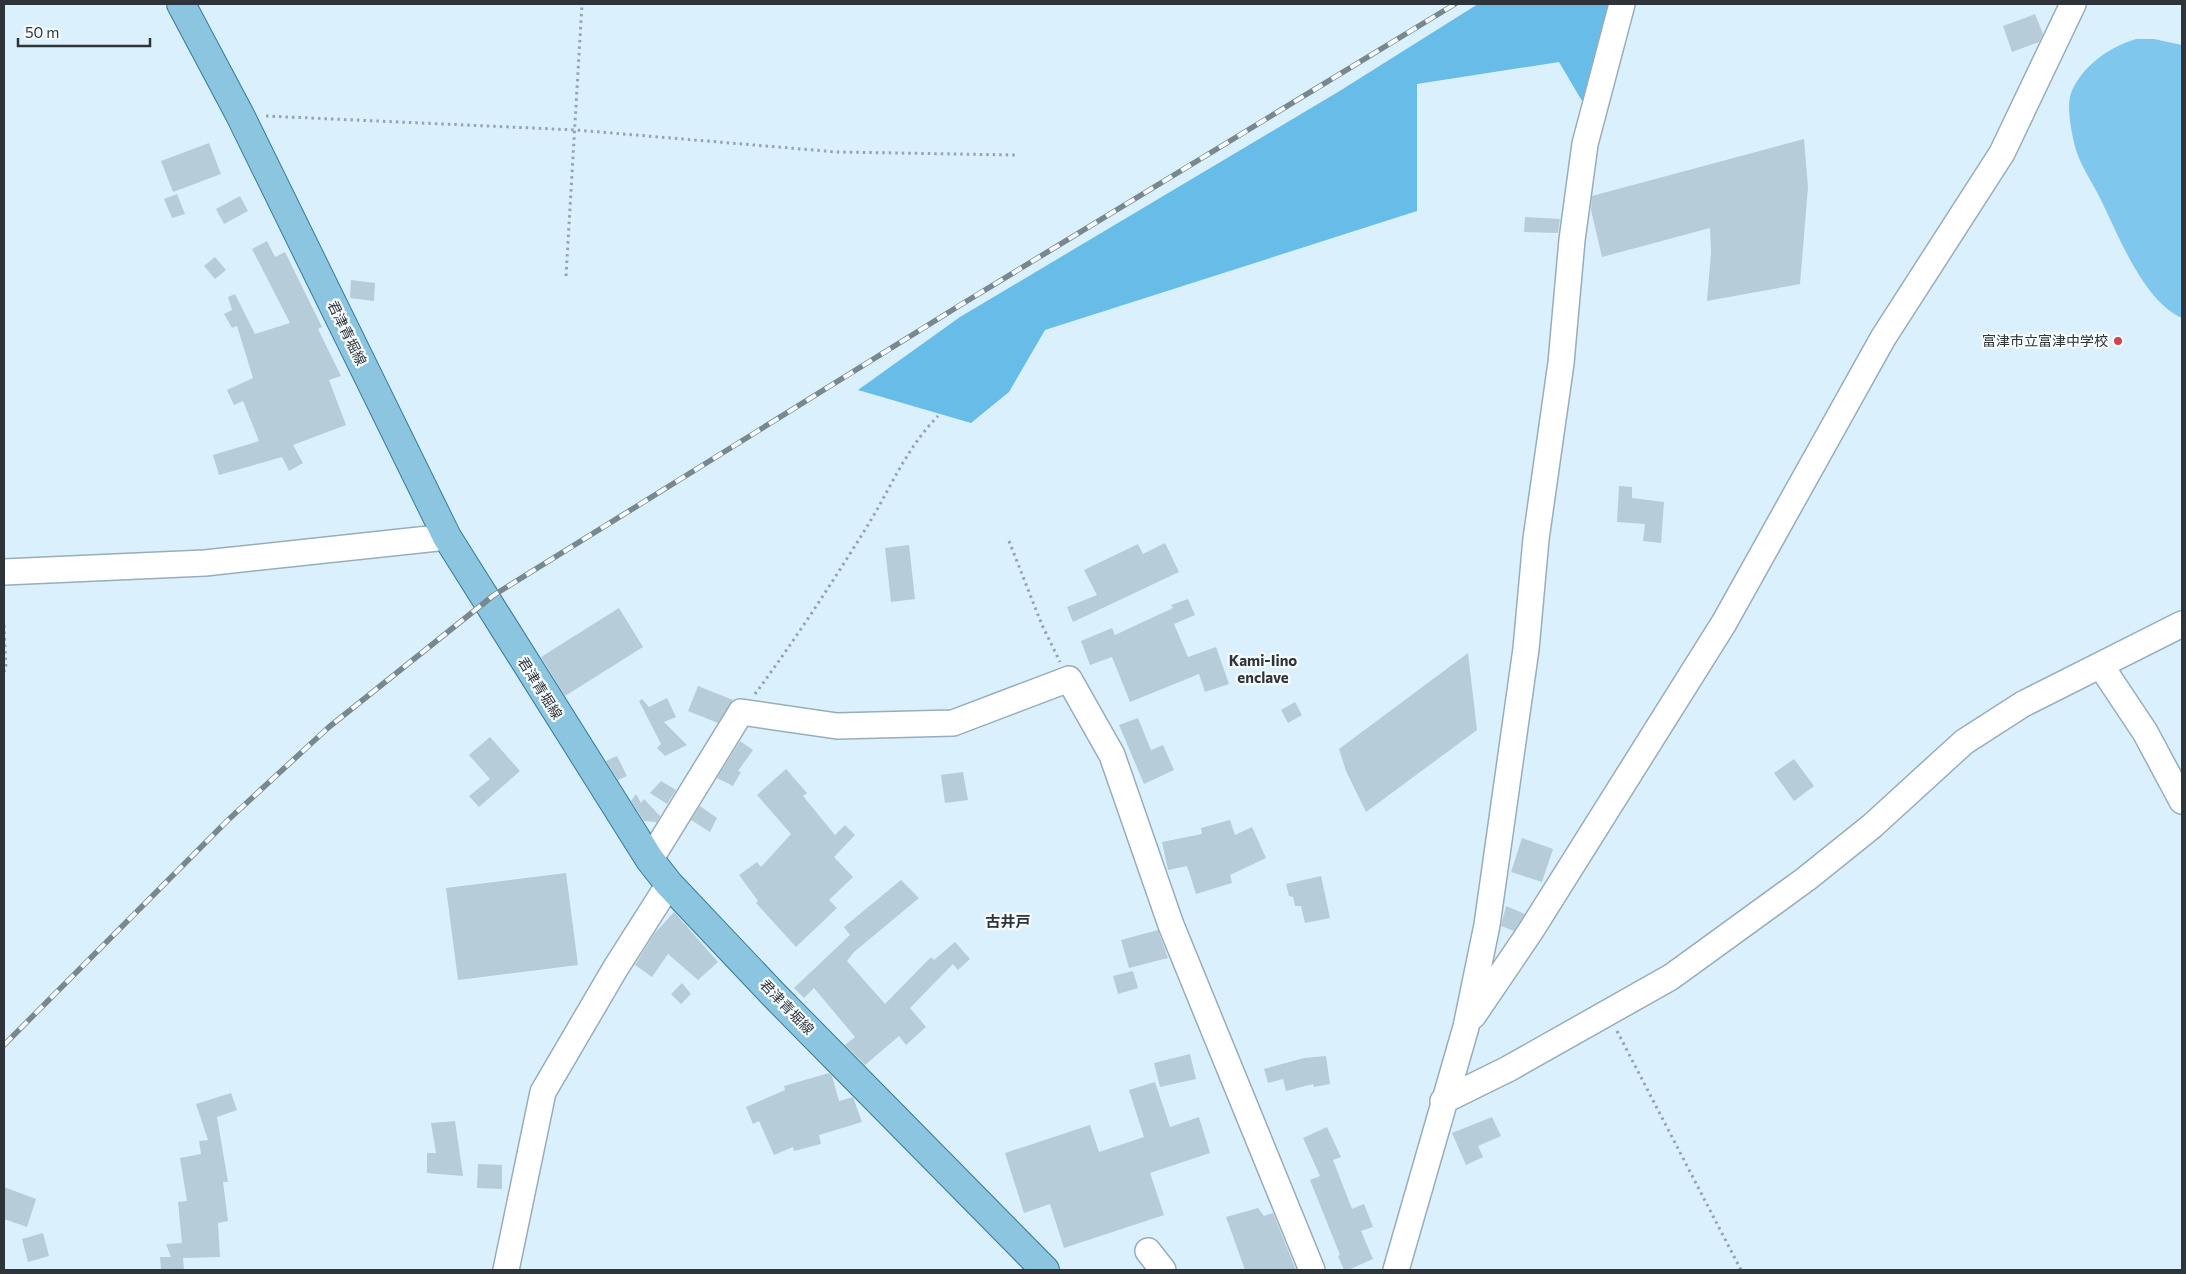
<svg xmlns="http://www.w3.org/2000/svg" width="2186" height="1274" viewBox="0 0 2186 1274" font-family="Commissioner,'Noto Sans JP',sans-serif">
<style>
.green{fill:#7fc7ec}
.forest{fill:#67bde7}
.building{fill:#b6ccd8}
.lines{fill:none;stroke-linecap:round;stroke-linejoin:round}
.minor-casing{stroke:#98adb9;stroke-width:28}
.major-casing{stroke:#377998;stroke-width:30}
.path{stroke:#94a5ae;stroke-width:3;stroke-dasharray:2.5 4;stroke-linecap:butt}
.minor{stroke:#fff;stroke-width:25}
.major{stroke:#8bc5df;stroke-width:28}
.rail-casing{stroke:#79878f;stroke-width:5.5}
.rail{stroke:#f6fbfd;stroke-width:4;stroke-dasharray:11;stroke-linecap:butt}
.poi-dot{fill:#d3434c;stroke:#f6fbfd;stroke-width:2}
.labels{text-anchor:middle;stroke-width:4.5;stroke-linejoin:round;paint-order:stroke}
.street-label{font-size:14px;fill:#2d353a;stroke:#f6fbfd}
.poi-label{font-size:14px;fill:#2d353a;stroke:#f6fbfd;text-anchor:end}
.neighbourhood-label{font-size:15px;font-weight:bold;fill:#2d353a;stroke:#f6fbfd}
</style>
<rect width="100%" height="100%" fill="#daf1fd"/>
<path class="green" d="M2136 39H2154L2182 45V318C2143 301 2118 234 2100 198 2092 182 2081 166 2076 150 2072 136 2066 107 2071 93 2082 66 2109 47 2136 39Z"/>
<path class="forest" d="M1478 4H1609L1585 106 1559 62 1417 84V211L1045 330 1009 392 971 423 858 390 960 317 1338 92Z"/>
<path class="building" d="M2035 14 2043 34 2039 42 2012 52 2003 26Z
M1804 139 1808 187 1800 284 1707 301 1711 253 1710 228 1602 257 1591 210 1592 196Z
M209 143 221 174 173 192 161 161Z
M177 194 185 214 172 218 164 199Z
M240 196 248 211 224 224 216 209Z
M1525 217 1560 219 1558 233 1524 232Z
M267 241 275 257 285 252 322 327 318 329 341 376 329 380 346 425 293 445 303 463 289 471 282 457 219 475 213 455 259 441 243 401 234 405 227 390 253 378 237 326 232 328 224 314 232 310 228 297 235 294 255 334 290 323 252 249Z
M215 257 226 270 215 279 204 266Z
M351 280 375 283 374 301 350 298Z
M1619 486 1632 487V498L1664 502 1661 543 1643 541 1645 524 1617 522Z
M1165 543 1179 572 1073 622 1067 607 1097 595 1084 570 1138 544 1143 554Z
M909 545 915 599 891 602 885 548Z
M1188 599 1195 615 1174 624 1188 657 1216 647 1229 684 1205 692 1199 674 1130 702 1112 657 1090 665 1081 641 1112 628 1115 635 1173 608 1171 605Z
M619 608 643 647 565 696 541 657Z
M1468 653 1477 730 1366 812 1346 771 1339 749Z
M698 686 733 700 718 723 688 711Z
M667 698 676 717 664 722 687 745 665 756 657 748 661 744 639 701 642 699 649 707Z
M1295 702 1302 715 1288 723 1281 710Z
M1138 718 1151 750 1163 745 1174 770 1144 784 1119 725Z
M490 737 520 771 479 807 469 796 490 779 469 755Z
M740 741 753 750 738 771 741 772 733 786 717 778Z
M617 756 627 776 618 780 606 761Z
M1794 759 1814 786 1794 801 1774 773Z
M786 769 807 793 803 796 835 835 845 825 855 835 834 857 853 877 829 900 837 908 796 947 756 903 758 901 739 875 757 862 761 867 791 834 757 795Z
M963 772 968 800 945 803 941 775Z
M661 781 676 790 667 804 650 793Z
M636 794 641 803 644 799 660 816 657 822 644 821 631 801Z
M700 806 717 818 710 832 691 820Z
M1230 820 1235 835 1252 827 1266 858 1230 875 1232 883 1196 894 1187 866 1168 870 1162 842 1202 834 1201 828Z
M1522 838 1553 849 1542 882 1511 872Z
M566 873 578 965 458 980 446 888Z
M1321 876 1330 918 1305 923 1301 906H1295L1293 897 1289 896 1286 884Z
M901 880 919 898 854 952 847 961 885 1004 931 957 934 960 955 942 970 959 958 970 953 964 910 1008 926 1027 906 1045 899 1036 865 1065 845 1045 855 1037 814 988 804 998 794 988 850 935 844 927Z
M1506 906 1525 914 1514 931 1501 926Z
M674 912 718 962 698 980 668 954 652 977 635 965 654 934Z
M1158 930 1168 958 1129 968 1121 940Z
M1133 971 1138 988 1118 994 1113 976Z
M682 983 691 994 681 1004 671 994Z
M1190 1054 1196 1079 1160 1087 1154 1063Z
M1326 1056 1330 1084 1314 1087 1313 1084 1286 1091 1283 1079 1268 1083 1264 1069 1304 1058Z
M829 1073 832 1076 839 1101 853 1097 862 1122 819 1135 821 1144 794 1151 793 1147 774 1155 759 1121 753 1124 746 1107 785 1090 784 1086Z
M1155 1082 1170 1127 1199 1117 1210 1153 1150 1173 1164 1215 1064 1248 1050 1204 1024 1213 1005 1153 1090 1125 1099 1152 1144 1137 1129 1090Z
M231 1093 237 1110 217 1117 228 1182H223L228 1221 218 1223 220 1257 183 1258 184 1270H161L160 1257H171L166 1244 182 1243 178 1202 187 1201 180 1158 201 1154 199 1141 208 1140 196 1104Z
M1492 1117 1501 1136 1478 1146 1483 1157 1466 1165 1452 1133Z
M455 1121 463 1176 427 1173V1153H436L431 1123Z
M1327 1127 1341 1157 1333 1160 1352 1209 1364 1204 1373 1227 1361 1231 1373 1259 1348 1270H1344L1338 1256 1340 1255 1310 1180 1320 1176 1303 1138Z
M478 1164 502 1165V1189L477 1188Z
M4 1187 36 1199 27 1227 4 1219Z
M1258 1208 1264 1216 1273 1213 1296 1270H1245L1226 1217Z
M43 1233 49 1256 28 1262 22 1239Z"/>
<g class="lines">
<defs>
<path id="minor" d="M4 572 205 563 447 537
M2101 666 2145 732 2182 801
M650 860 741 712 837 726 953 723 1069 679 1112 755 1171 925 1312 1270
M1473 1016 1530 932 1724 623 1883 338 2002 153 2073 4
M1443 1101 1508 1069 1671 977 1806 879 1872 826 1964 742 2023 704 2182 624
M1148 1251 1163 1270
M506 1270 543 1092 615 969 669 884
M1396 1270 1466 1027 1487 925 1526 649 1536 539 1561 363 1572 240 1585 144 1622 4"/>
<path id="major" d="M181 4 240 115 447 537 650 860 669 884 773 994 1045 1270"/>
</defs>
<use href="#minor" class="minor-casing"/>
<use href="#major" class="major-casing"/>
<path class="path" d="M266 116 576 130 837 152 1015 155
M566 276 582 4
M1009 541 1042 625 1060 662
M4 625 6 670 4 671
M755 694C795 640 832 583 868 525 890 489 907 447 938 416
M1617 1031 1741 1270"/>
<use href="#minor" class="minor"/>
<use href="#major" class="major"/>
<defs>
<path id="rail" d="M4 1045 228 820 329 727 494 595 962 304 1455 4"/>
</defs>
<use href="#rail" class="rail-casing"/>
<use href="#rail" class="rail"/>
</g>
<circle class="poi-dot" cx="2118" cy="341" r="5"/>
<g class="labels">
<g class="street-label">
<text transform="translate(347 333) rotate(64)" y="5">君津青堀線</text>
<text transform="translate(540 688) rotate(58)" y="5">君津青堀線</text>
<text transform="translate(787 1007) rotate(46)" y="5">君津青堀線</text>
</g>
<g class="poi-label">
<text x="2108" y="346">富津市立富津中学校</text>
</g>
<g class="neighbourhood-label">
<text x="1263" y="666">Kami-Iino<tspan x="1263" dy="17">enclave</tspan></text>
<text x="1008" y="927">古井戸</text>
</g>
</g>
<rect width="2186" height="1274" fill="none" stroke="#2d353a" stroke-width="10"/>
<path d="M18 38v8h132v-8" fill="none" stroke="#2d353a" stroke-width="2.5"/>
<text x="25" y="38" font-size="15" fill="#2d353a" stroke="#f6fbfd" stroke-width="4" paint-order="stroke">50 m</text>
</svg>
